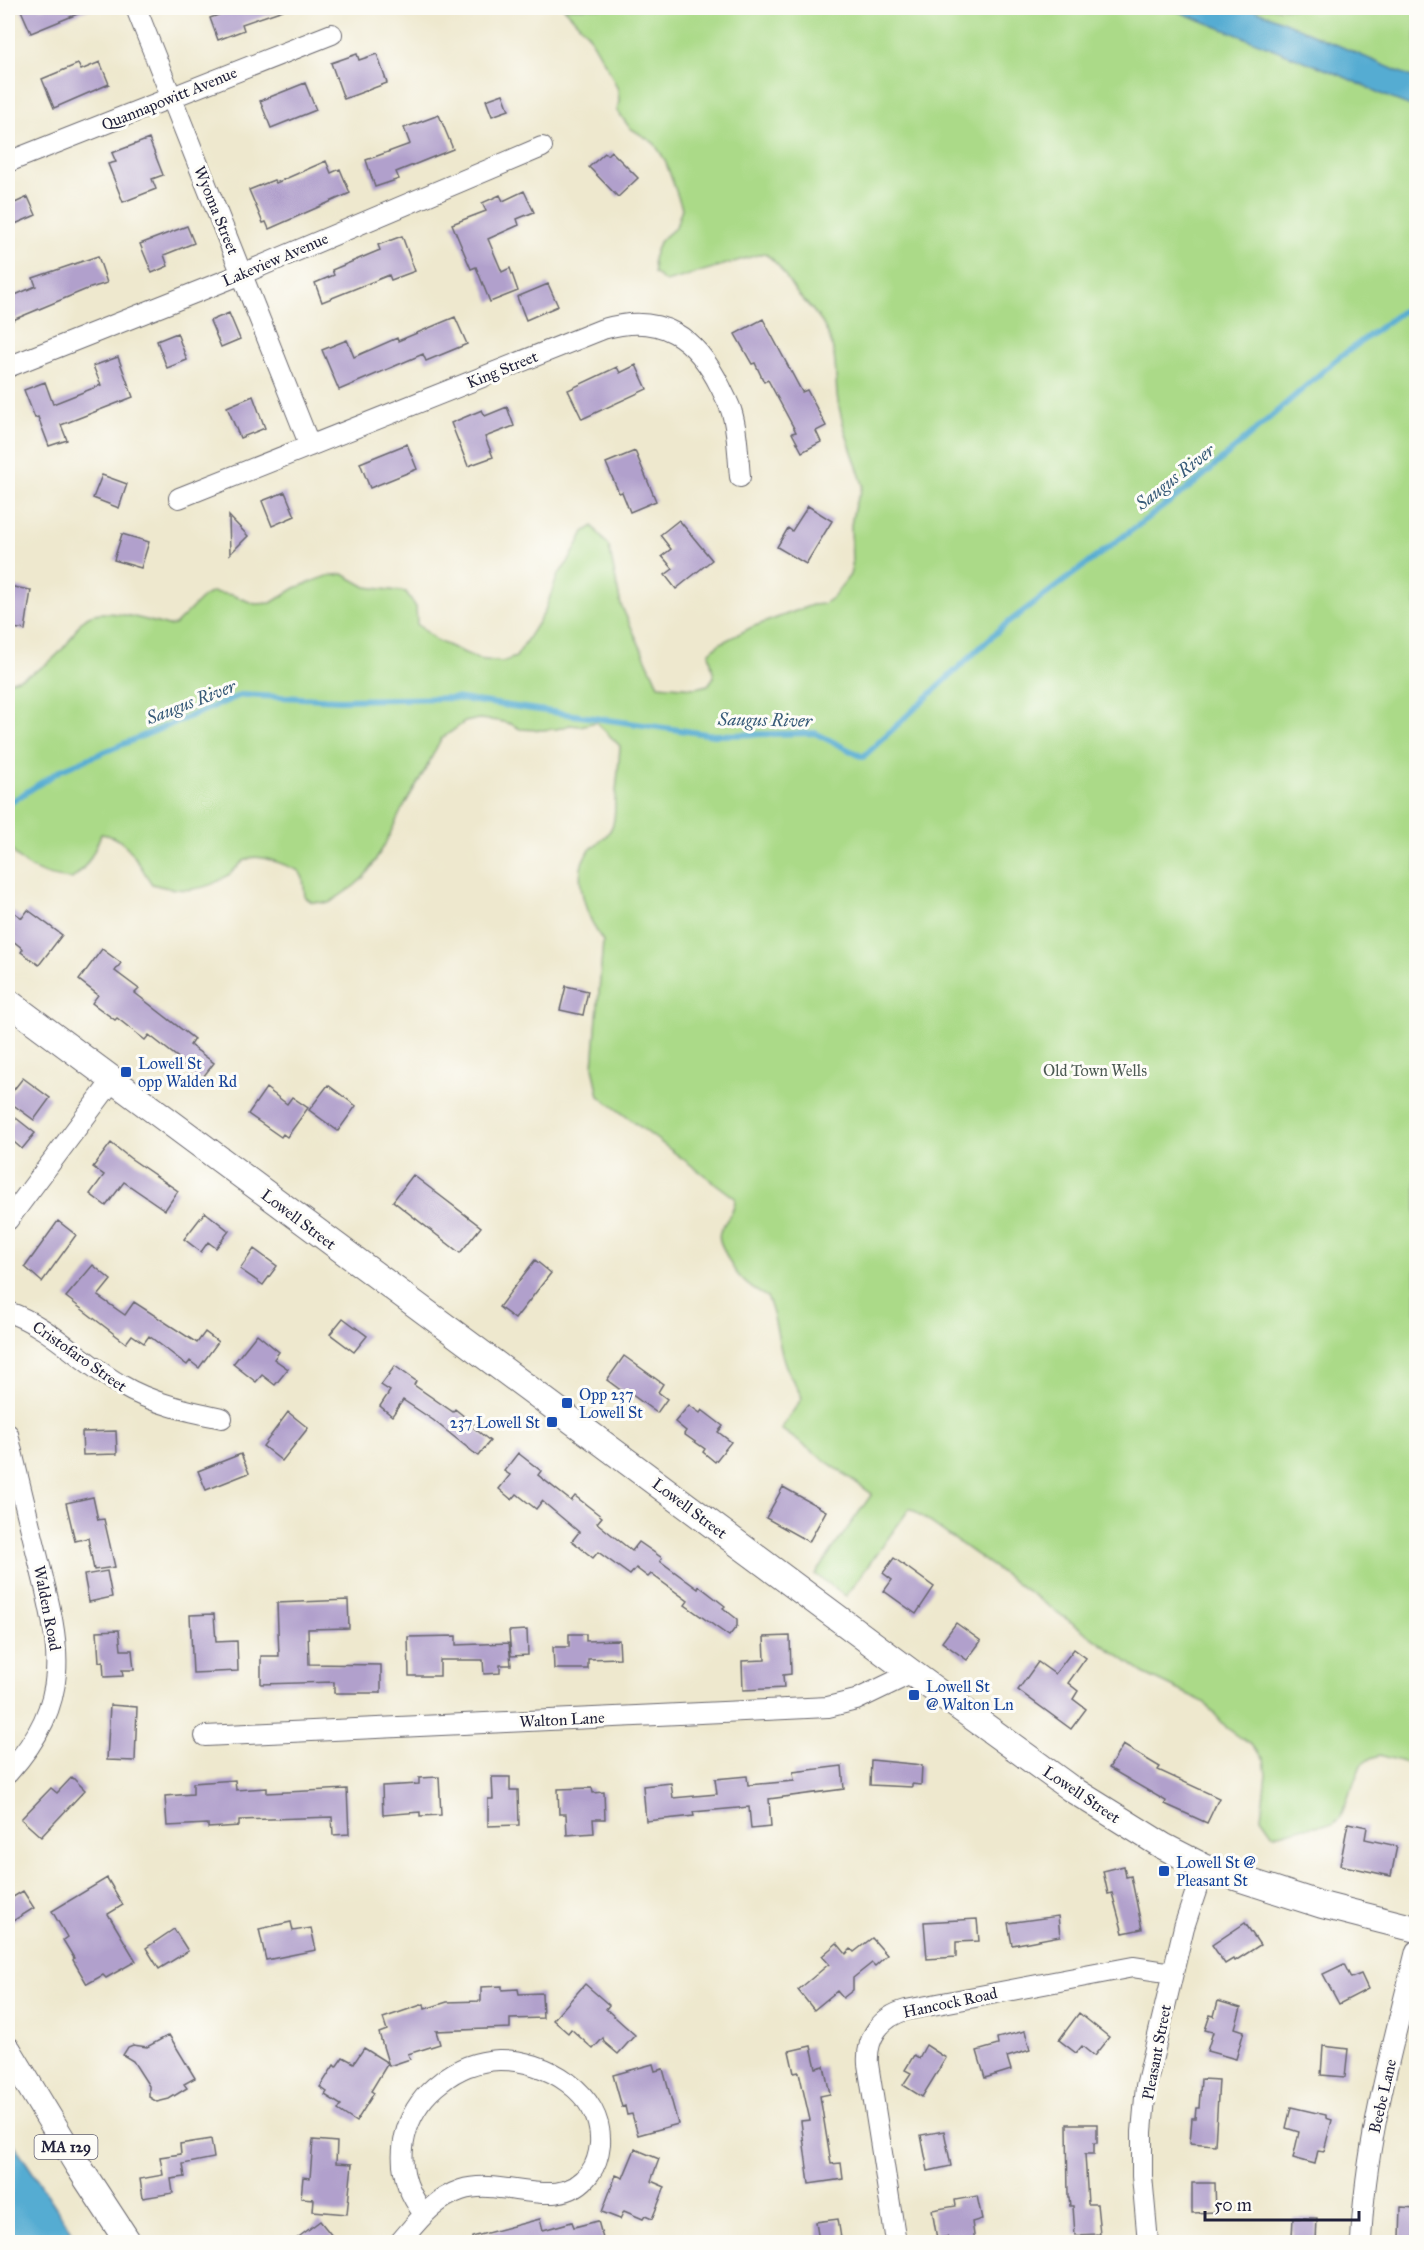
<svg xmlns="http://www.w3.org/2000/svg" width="1424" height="2250" viewBox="0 0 1424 2250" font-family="'IM FELL Great Primer',serif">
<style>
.green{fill:#abda88;stroke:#667e62;stroke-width:1.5}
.water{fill:#55acd2;stroke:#3c6786;stroke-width:1.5}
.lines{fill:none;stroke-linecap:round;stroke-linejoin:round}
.stream{stroke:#55acd2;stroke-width:6}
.building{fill:#b1a0cc}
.minor-casing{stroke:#69676e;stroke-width:22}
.major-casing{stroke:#69676e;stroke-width:28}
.minor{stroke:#fff;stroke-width:20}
.major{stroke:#fff;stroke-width:26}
.transit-dot{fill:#1a4fb4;stroke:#fdfcf7;stroke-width:2}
.labels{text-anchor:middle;stroke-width:6;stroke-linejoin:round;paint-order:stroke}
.shield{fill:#fdfcf7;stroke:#646373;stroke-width:1.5}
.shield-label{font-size:15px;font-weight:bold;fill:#22223b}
.street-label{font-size:16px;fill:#22223b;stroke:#fdfcf7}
.transit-label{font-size:16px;fill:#164399;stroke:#fdfcf7;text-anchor:start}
.park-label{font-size:16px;fill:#4b5952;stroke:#fdfcf7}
.water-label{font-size:18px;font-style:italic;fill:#365977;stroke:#fdfcf7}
</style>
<rect width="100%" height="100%" fill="#fdfcf7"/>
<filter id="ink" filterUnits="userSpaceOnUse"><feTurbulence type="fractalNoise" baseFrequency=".0167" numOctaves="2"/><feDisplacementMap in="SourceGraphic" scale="12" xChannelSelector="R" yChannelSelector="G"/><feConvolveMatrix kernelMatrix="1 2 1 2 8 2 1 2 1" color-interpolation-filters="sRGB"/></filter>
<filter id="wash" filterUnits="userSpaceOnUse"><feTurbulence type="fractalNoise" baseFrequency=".008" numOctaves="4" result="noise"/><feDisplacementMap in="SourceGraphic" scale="24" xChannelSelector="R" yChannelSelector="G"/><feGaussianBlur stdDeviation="1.35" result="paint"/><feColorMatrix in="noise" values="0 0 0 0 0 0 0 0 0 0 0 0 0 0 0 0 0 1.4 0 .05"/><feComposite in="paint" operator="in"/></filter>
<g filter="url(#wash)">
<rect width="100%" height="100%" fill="#eee8ce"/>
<path class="green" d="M564 8H1416V1766L1380 1755 1371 1758 1361 1765 1340 1818 1333 1824 1305 1827 1280 1834H1273L1261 1817 1266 1774 1264 1759 1251 1745 1227 1728 1204 1702 1143 1673 910 1508 846 1596 815 1574 872 1494 781 1429 802 1398C798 1388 791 1379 787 1369 777 1346 778 1320 767 1297 745 1286 733 1273 724 1250 721 1244 718 1238 720 1232 725 1218 735 1215 735 1198L599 1096 593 1067 603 941C588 920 569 873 589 851 598 841 609 837 613 824 615 817 615 808 615 801 617 782 619 764 620 746L596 722 580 726 570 725 557 729 539 730 520 729 511 724 499 721 479 719 465 722 441 739 423 774 402 809 385 844 372 866 364 877 354 886 329 903 312 902 305 897 303 878 299 871C288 866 261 854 250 858 240 861 236 870 228 875 204 893 179 892 152 884 137 863 129 837 101 834 94 853 88 866 72 879 46 877 21 868 8 844V682C31 676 50 665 65 646 74 636 78 620 91 615 108 608 150 621 168 626L175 625 203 597 212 592 232 595 255 604 271 603 295 588 327 576 343 574 366 587 406 592 416 607 417 624 436 640 478 659 502 662 516 657 544 613 558 575 569 561 584 532 593 526 609 547 621 605 658 685 695 688 708 685 714 677 709 653 719 644 752 627 812 605 823 604 833 597 850 575 852 566 851 525 855 504 861 492 863 485C854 456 841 425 837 395 835 371 837 350 825 328 818 313 806 304 796 292 785 277 780 263 764 253L666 282 654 273 653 259 659 242 676 227 682 208 665 160 654 143 630 128 617 111 619 101 618 90 611 74 588 34Z"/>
<path class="water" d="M1169 8H1249L1273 17 1416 79V108L1390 98 1340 75Z
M8 2135 65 2221 76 2242H8Z"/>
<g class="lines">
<path class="stream" d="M8 804 61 770 241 695 340 700 454 698 714 735 815 733 863 757 1001 628 1196 482 1336 360 1416 301"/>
</g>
<g id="blocks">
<path class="building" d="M20 8H92L31 33Z
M238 8H282L283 10 242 24 244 30 218 40 210 18Z
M357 54 359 60 377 54 387 83 344 99 331 63Z
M100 62 109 84 54 108 42 79 78 64 81 70Z
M305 83 316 110 271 128 260 101Z
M503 94 509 110 492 116 486 100Z
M439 115 453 149 396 172 399 179 375 187 366 160 410 144 404 128Z
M149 139 163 175 152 179 156 189 123 202 108 164 116 162 112 153Z
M611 151 638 178 618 197 589 167 605 153 607 155Z
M326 161 331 173 340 169 350 193 269 229 266 222 263 223 249 190 274 180 276 183Z
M524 191 534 212 517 219 519 225 488 239 502 272 510 268 518 291 490 302 476 267 471 269 452 224 486 211 482 203 500 195 503 201Z
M28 197 36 215 8 227V206Z
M187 226 194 243 164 255 168 266 152 273 140 244Z
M402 236 415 271 391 280 389 275 322 302 315 283 334 275 332 270 380 250 378 245Z
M98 256 107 283 87 289 8 322V298L36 286 33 278Z
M548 284 558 306 526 320 517 297Z
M229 313 240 339 221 347 210 321Z
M455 317 467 344 426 361 423 354 339 390 322 350 347 340 354 357 397 338 398 341Z
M763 319 802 392 807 390 826 426 816 431 821 442 802 452 792 433 796 432 768 380 764 382 755 363 752 364 735 334Z
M177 333 187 360 167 368 157 341Z
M118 357 133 397 61 425 67 440 49 446 38 417 35 418 24 390 45 382 53 404 101 385 93 366Z
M636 365 647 389 582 419 568 390 617 367 620 373Z
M253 396 265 428 240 438 227 407Z
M507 407 514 426 485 437 493 457 468 466 451 423 482 410 485 416Z
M407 444 417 469 370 488 360 463Z
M635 451 656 501 630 512 622 492 619 493 606 463Z
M102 475 127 484 119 508 93 498Z
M285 492 295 516 272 526 262 501Z
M808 506 832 521 806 564 777 547 788 528 792 531Z
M229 516 248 536 230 554Z
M679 520 712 560 676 589 665 575 673 569 662 556 671 549 660 535Z
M122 534 149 542 141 568 114 560Z
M8 586 31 590 25 630 8 627Z
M8 908 22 918 28 910 62 935 39 965 21 952 23 949 8 937Z
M102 949 121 963 115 971 139 989 135 993 194 1039 190 1045 214 1063 200 1081 183 1068 186 1064 149 1035 145 1040 117 1018 115 1020 92 1003 98 995 79 980Z
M566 986 588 991 583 1015 560 1010Z
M23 1078 50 1098 34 1120 8 1101V1097Z
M328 1085 356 1106 338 1131 309 1110Z
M266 1088 287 1104 292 1097 308 1108 287 1137 283 1134 281 1137 248 1114Z
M16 1118 35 1133 22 1149 8 1137V1129Z
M111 1143 130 1158 178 1191 165 1210 124 1182 106 1206 90 1194 104 1175 93 1167Z
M413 1175 481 1227 460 1253 393 1201Z
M205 1212 229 1231 216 1248 208 1242 201 1252 184 1239Z
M58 1221 76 1235 42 1282 25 1267Z
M254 1249 277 1266 263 1285 240 1269Z
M535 1260 551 1273 515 1319 499 1307Z
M93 1265 111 1280 98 1296 125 1315 134 1302 197 1343 205 1332 218 1342 199 1368 190 1361 187 1365 149 1336 144 1343 132 1335 126 1343 66 1297Z
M343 1318 367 1336 354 1352 330 1334Z
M257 1334 279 1352 274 1359 288 1369 275 1385 262 1375 256 1382 233 1364Z
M624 1356 663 1384 658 1392 667 1399 657 1413 628 1392 626 1394 607 1380Z
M395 1366 416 1381 414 1385 453 1412 455 1409 476 1426 474 1428 490 1441 478 1456 433 1420 403 1400 392 1416 380 1406 390 1391 381 1385Z
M689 1405 700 1413 702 1410 723 1426 718 1432 731 1442 715 1462 703 1452 705 1449 684 1434 686 1431 675 1422Z
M288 1412 308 1428 282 1461 263 1446Z
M116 1431 117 1454 83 1455 82 1432Z
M518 1453 541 1471 538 1475 571 1501 575 1496 602 1517 597 1523 632 1551 639 1542 662 1558 660 1561 698 1589 699 1586 725 1606 723 1608 737 1619V1626L729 1636 685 1605 688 1601 651 1574 648 1577 636 1568 630 1575 598 1552 593 1558 572 1541 579 1532 542 1501 536 1509 517 1494 512 1500 499 1489 510 1475 504 1471Z
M241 1454 249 1473 206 1490 198 1471Z
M783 1487 826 1511 809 1542 766 1518Z
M93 1497 98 1520 104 1519 115 1567 94 1570 88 1538 75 1541 66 1503Z
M894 1558 934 1587 916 1614 884 1591 892 1580 883 1573Z
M107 1571 112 1597 89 1602 84 1575Z
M348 1600 349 1628 308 1629 309 1664 381 1665V1693H334V1682L261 1684V1656H279L277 1603Z
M214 1614 216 1642 237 1641 238 1671 193 1673 190 1615Z
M956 1623 981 1641 967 1660 942 1642Z
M119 1630 121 1650H132L134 1670H122L123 1676 104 1677 103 1661 99 1662 97 1631Z
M527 1630 528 1655 511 1656 509 1631Z
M569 1634H586V1641L619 1640 620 1658 588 1659V1669H554L553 1647H569Z
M456 1636V1645L509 1643 511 1665H500V1673L484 1674 483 1660H440V1676H409L408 1637Z
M790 1636 791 1674 783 1675 784 1688 743 1690 742 1661 765 1660 764 1637Z
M1074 1649 1086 1658 1068 1683 1078 1691 1073 1699 1086 1709 1071 1729 1018 1690 1038 1662 1055 1674Z
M110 1705 137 1707 135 1761 107 1760Z
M1123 1745 1160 1767 1158 1770 1219 1798 1207 1823 1165 1804 1166 1801 1109 1768Z
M871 1760 922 1765 921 1785 912 1784V1787L870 1785Z
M842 1766 844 1789 769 1799 771 1827 751 1829 749 1807 693 1812 694 1816 646 1821 643 1786 671 1783 673 1798 717 1794 715 1779 747 1776 748 1785 794 1781 793 1772Z
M72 1777 85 1790 41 1837 21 1819 51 1788 57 1793Z
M439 1777 441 1815 420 1816V1812L383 1815 382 1786 419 1784V1778Z
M492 1777H510V1790H518L519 1825 488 1826V1799H493Z
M235 1780 236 1790 267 1788V1793L347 1789 349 1834 333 1835 332 1817 239 1820V1826L208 1828V1824L167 1826 165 1796 193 1794V1783Z
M592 1788 593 1793 604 1792 605 1819H593L594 1833 567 1835 566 1814H559L558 1789Z
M1348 1823 1367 1827 1365 1839 1397 1846 1391 1876 1340 1865Z
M1124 1866 1126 1877 1131 1876 1142 1929 1123 1933 1112 1893 1108 1894 1103 1871Z
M107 1878 123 1905 108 1914 136 1961 106 1978 103 1975 87 1984 73 1960 74 1958 63 1940 67 1937 52 1911Z
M23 1891 34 1908 8 1924V1900Z
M1058 1916 1060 1936 1012 1945 1008 1923Z
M977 1919 979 1941 956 1942V1957L927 1959 924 1922Z
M291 1922 293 1931 311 1928 316 1950 266 1960 259 1929Z
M1245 1923 1260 1945 1235 1961 1233 1959 1225 1964 1212 1945Z
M174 1929 188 1951 159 1969 146 1948Z
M872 1938 887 1955 875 1966 872 1963 853 1978V1990L843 1998 837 1991 814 2010 798 1990 829 1964 822 1956 837 1943 846 1954 851 1949 854 1952Z
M1344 1964 1351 1978 1361 1974 1368 1989 1339 2004 1323 1974Z
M585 1984 609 2005 606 2009 635 2035 618 2054 604 2042 603 2038 593 2049 571 2029 568 2033 553 2020Z
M502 1986V1990L518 1989 519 1994 542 1993 543 2018 510 2019V2028L436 2031 440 2044 408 2054 410 2059 389 2066 379 2033 387 2030 383 2018 424 2004 425 2009 447 2002 481 2001V1987Z
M1218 2001 1241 2008 1235 2028 1244 2031 1236 2059 1207 2051 1213 2032 1205 2030 1210 2015 1214 2016Z
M1079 2013 1109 2037 1094 2056 1082 2046 1076 2053 1059 2040Z
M1025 2031 1030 2050 1007 2057 1011 2070 985 2078 977 2051 998 2045 997 2038Z
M169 2035 195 2078 184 2084 187 2088 169 2099 157 2102 149 2097V2086L133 2061 123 2055 128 2047 133 2045 147 2047Z
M926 2045 946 2058 922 2097 903 2085 911 2073 905 2070 914 2055 919 2058Z
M811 2046 816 2068 824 2066 830 2094 820 2096 831 2164 841 2163 843 2179 809 2184 801 2121 810 2120 799 2072 794 2073 789 2051Z
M1323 2046 1348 2049 1345 2077 1321 2075Z
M364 2048 388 2063 371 2091 374 2093 356 2122 338 2110 341 2105 325 2095 327 2092 320 2087 334 2065 336 2067 343 2057 354 2063Z
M653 2064 655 2071 663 2069 678 2124 638 2135 632 2114 627 2115 625 2106 622 2107 613 2075Z
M1201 2079 1219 2080 1215 2145 1190 2143 1192 2118H1195L1196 2108H1199Z
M1291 2107 1326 2115V2118L1332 2120 1324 2151 1318 2150 1315 2164 1293 2158 1299 2132 1286 2128Z
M1067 2124H1097V2143H1094V2154H1085L1088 2204H1097L1100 2234 1075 2235 1073 2206H1070L1069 2197H1068Z
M944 2131 951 2166 928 2171 921 2135Z
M211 2139 214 2158 183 2164 185 2177 171 2179 173 2193 143 2198 140 2179 163 2175 160 2157 181 2154 180 2144Z
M313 2140 337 2142 336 2163 352 2164 347 2214 313 2211 314 2199 301 2198 303 2177 310 2178Z
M635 2149 659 2159 651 2181 665 2187 652 2219 645 2216 643 2219 624 2211 620 2219 602 2212 616 2175 623 2178Z
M1192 2183H1215L1216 2212 1192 2213Z
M977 2196 982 2219 972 2222 975 2242H948L947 2237 937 2239 932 2210 956 2206 955 2200Z
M1401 2207 1416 2208V2238H1400Z
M1293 2218H1317L1316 2242H1297V2237H1292Z
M540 2219 543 2230 572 2222 574 2227 598 2221 604 2242H472V2237Z
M838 2219 841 2238 819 2241 816 2222Z
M320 2221 337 2242H292Z"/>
</g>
</g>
<g filter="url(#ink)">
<use href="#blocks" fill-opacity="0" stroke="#69676e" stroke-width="1.5"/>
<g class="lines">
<defs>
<path id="minor" d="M136 8 310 446
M8 162 332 34
M8 367 242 274 542 147
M179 498 603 329C662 312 696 337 721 388 725 397 730 405 732 413 738 433 738 457 740 477
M8 1220 112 1081
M8 1312C50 1326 82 1363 121 1385 151 1403 188 1411 222 1418
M8 1434C17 1474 27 1514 37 1554 59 1643 76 1698 8 1773
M205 1736 828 1707 856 1700 912 1673
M400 2242C418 2221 434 2199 461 2190 504 2176 560 2215 590 2173 596 2165 599 2154 600 2144 603 2093 545 2059 499 2060 477 2061 458 2068 441 2082 425 2094 413 2110 407 2129 397 2161 404 2188 424 2214
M896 2242 868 2064C866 2037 881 2017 906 2010L1133 1967 1173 1973
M1148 2242 1142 2176V2132L1146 2086 1184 1927 1204 1867
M1361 2242C1365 2143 1392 2048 1416 1951"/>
<path id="major" d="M8 1002 912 1673 1070 1788 1163 1846 1204 1867 1322 1905 1416 1929
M8 2050 77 2164 128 2242"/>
</defs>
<use href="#minor" class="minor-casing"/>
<use href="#major" class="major-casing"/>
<use href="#minor" class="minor"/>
<use href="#major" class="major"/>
</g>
</g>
<g class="transit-dot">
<rect x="120" y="1066" width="12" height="12" rx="3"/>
<rect x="561" y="1397" width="12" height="12" rx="3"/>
<rect x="546" y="1416" width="12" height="12" rx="3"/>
<rect x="908" y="1689" width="12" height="12" rx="3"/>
<rect x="1158" y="1865" width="12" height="12" rx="3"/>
</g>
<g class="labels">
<rect class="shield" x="34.5" y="2135" width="63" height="24" rx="4.5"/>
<g class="shield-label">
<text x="66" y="2152">MA 129</text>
</g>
<g class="street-label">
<text transform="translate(169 98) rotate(-22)" y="6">Quannapowitt Avenue</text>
<text transform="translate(217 210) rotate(68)" y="6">Wyoma Street</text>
<text transform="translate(275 259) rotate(-23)" y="6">Lakeview Avenue</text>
<text transform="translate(502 369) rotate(-22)" y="6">King Street</text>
<text transform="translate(299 1219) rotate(37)" y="6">Lowell Street</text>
<text transform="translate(80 1356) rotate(35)" y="6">Cristofaro Street</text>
<text transform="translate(690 1508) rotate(37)" y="6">Lowell Street</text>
<text transform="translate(48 1608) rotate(79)" y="6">Walden Road</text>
<text transform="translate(562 1719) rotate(-3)" y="6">Walton Lane</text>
<text transform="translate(1082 1794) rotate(34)" y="6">Lowell Street</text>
<text transform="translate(950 2002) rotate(-12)" y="6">Hancock Road</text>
<text transform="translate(1156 2052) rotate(-79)" y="6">Pleasant Street</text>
<text transform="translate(1382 2096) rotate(-77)" y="6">Beebe Lane</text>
</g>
<g class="transit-label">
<text x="138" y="1069">Lowell St<tspan x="138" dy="18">opp Walden Rd</tspan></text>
<text x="579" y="1400">Opp 237<tspan x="579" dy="18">Lowell St</tspan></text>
<text x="540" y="1428" text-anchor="end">237 Lowell St</text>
<text x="926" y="1692">Lowell St<tspan x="926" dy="18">@ Walton Ln</tspan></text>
<text x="1176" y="1868">Lowell St @<tspan x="1176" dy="18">Pleasant St</tspan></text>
</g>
<g class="park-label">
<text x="1095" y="1076">Old Town Wells</text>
</g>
<g class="water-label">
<text transform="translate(1175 477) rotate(-38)" y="6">Saugus River</text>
<text transform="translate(191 702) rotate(-21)" y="6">Saugus River</text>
<text transform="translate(765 720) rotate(1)" y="6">Saugus River</text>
</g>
</g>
<rect width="1424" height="2250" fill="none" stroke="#fdfcf7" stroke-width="30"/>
<path d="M1205 2211v9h154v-9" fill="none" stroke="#22223b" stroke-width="3"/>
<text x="1214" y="2211" font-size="18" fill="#22223b" stroke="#fdfcf7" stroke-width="4.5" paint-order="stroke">50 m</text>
</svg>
